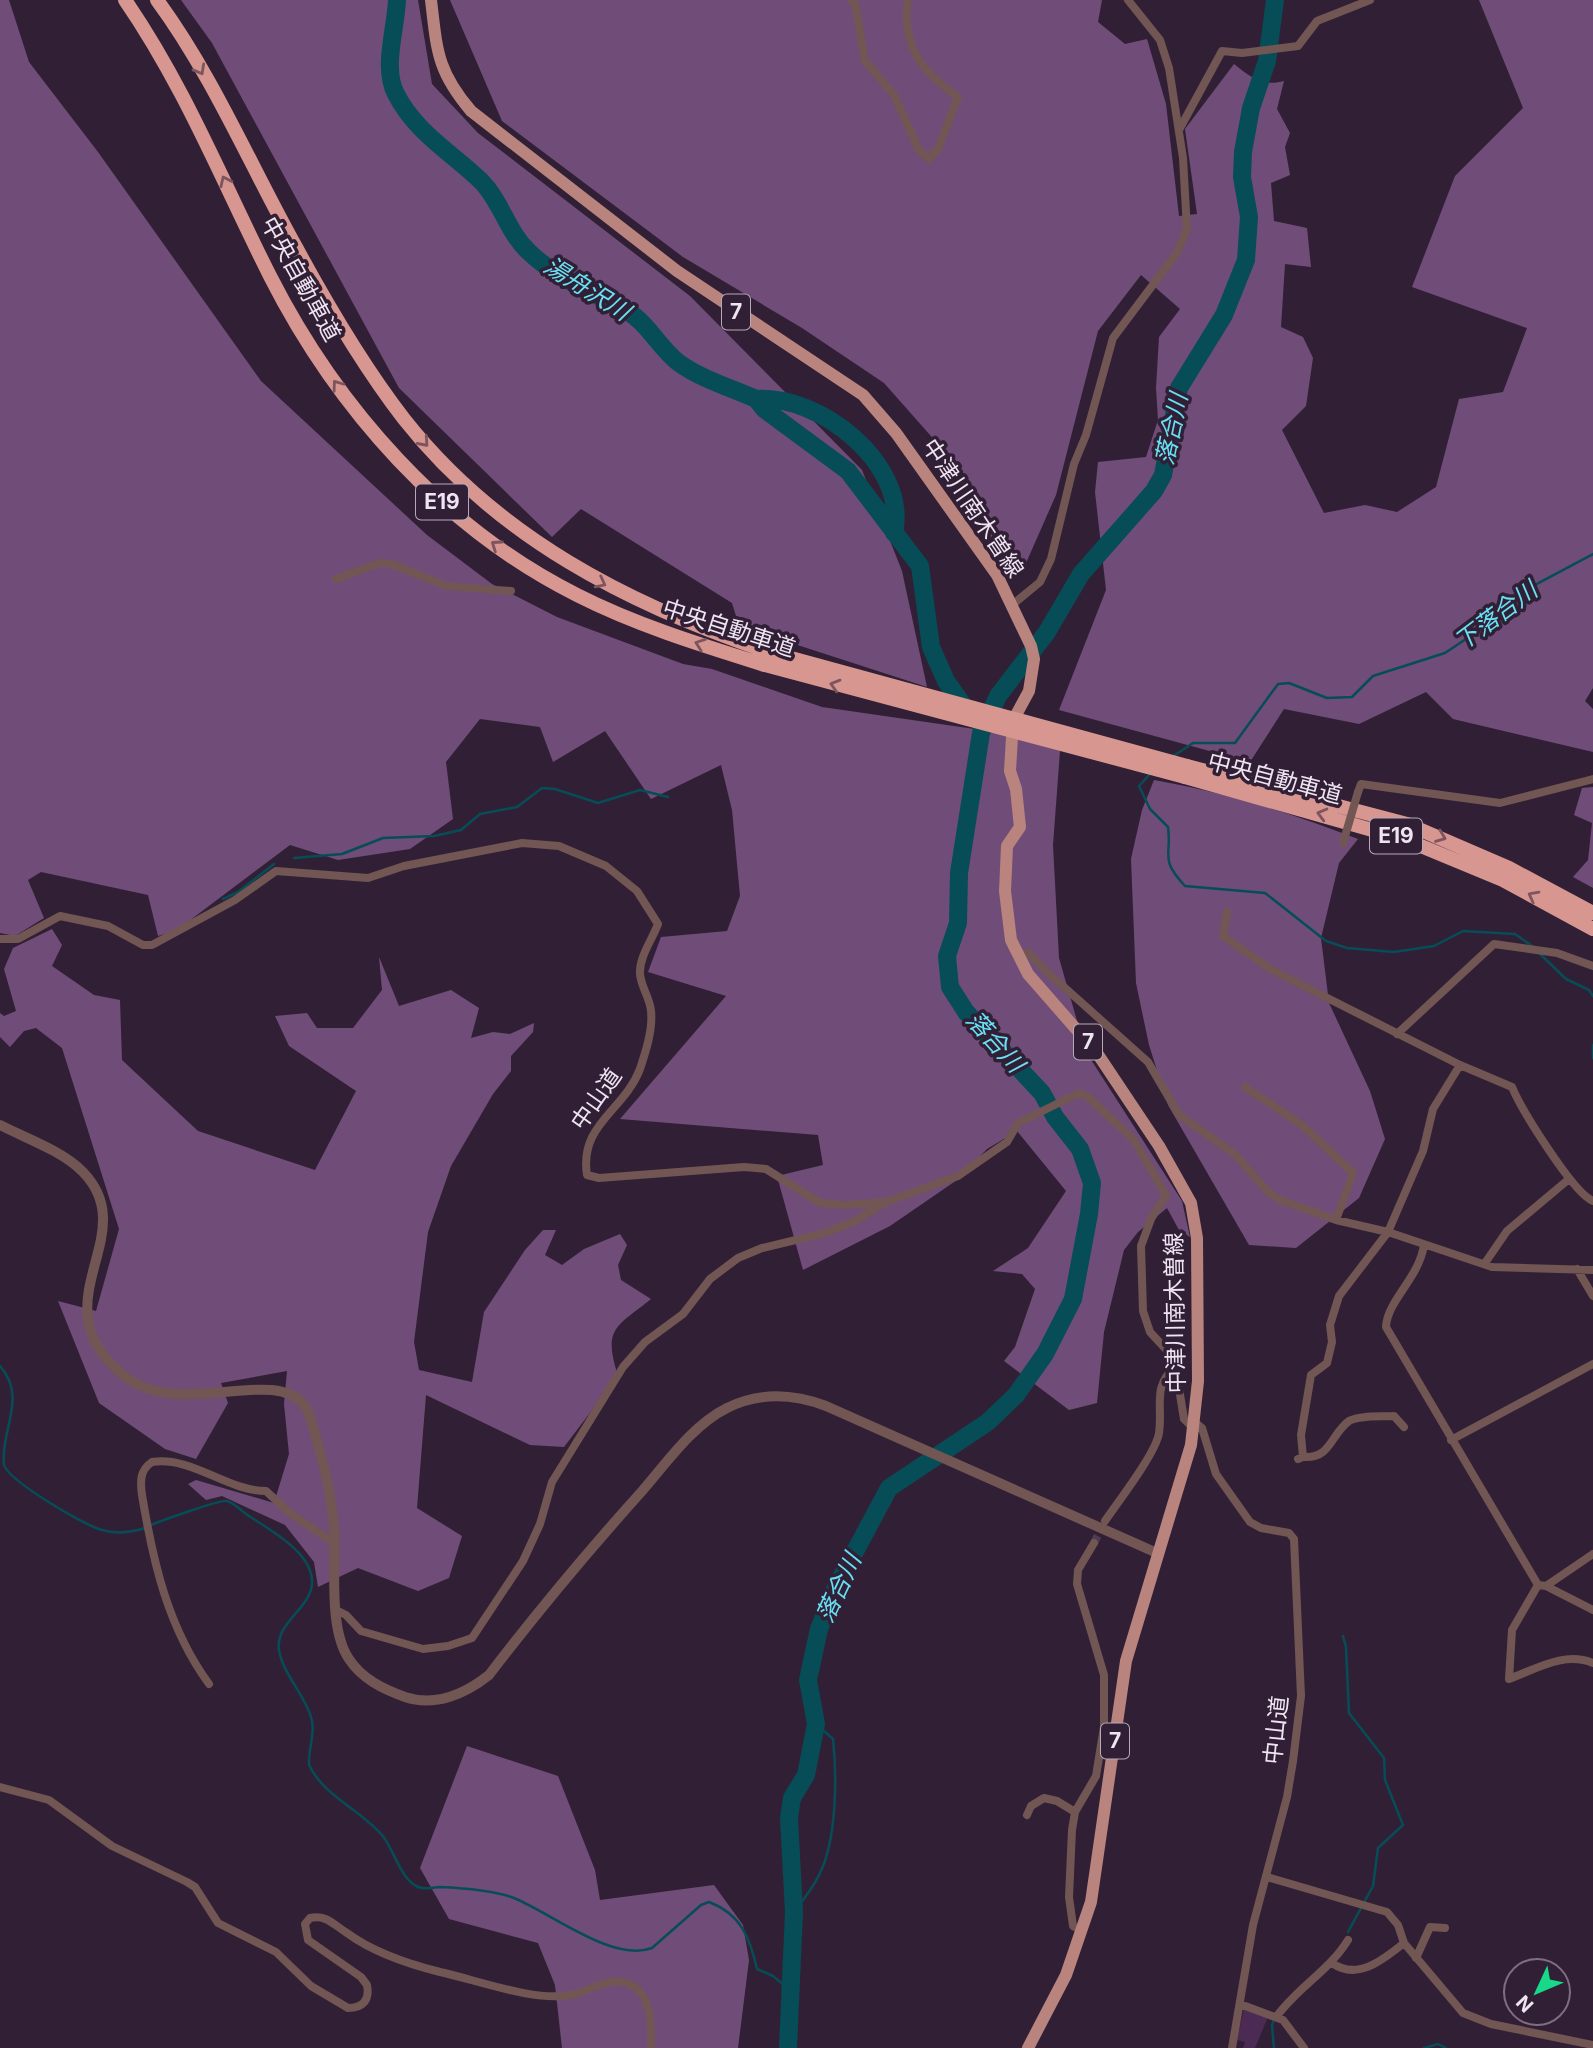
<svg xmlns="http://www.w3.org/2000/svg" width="1593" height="2048" viewBox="0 0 1593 2048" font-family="Inter,'Noto Sans JP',sans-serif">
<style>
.green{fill:#4b2b54}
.forest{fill:#704d79}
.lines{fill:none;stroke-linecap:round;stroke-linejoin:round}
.stream{stroke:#064d57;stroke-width:2.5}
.river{stroke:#064d57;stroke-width:18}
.minor-tunnel{stroke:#4e3d51;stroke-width:8;stroke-dasharray:8 4;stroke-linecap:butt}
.minor{stroke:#715653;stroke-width:8}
.tertiary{stroke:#715653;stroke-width:10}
.primary{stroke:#ba847e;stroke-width:12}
.motorway{stroke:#d7968f;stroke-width:14}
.minor-bridge{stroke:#715653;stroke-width:8}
.motorway-bridge{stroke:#d7968f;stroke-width:14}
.oneway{stroke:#7c555e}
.labels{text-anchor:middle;stroke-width:7;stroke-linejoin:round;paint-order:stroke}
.shield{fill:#312035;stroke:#b6a9b9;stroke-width:2}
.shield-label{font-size:21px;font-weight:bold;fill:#efe4f2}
.street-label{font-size:23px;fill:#efe4f2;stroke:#312035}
.water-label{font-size:24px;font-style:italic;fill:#69e1f5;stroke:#312035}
</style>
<rect width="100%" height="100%" fill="#312035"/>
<path class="green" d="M1244 2009 1268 2017 1255 2048H1243L1245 2042 1237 2040Z"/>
<path class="forest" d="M0 0H9L29 62 98 152 261 381 427 535 492 584 557 617 683 664 712 669 822 707 1030 737 1060 751 1053 845 1059 958 1086 1052 1182 1201 1190 1237 1179 1230 1167 1208 1138 1232 1124 1250 1104 1332 1097 1403 1069 1410 1004 1361 1015 1347 1035 1289 1022 1274 993 1271 1028 1248 1066 1191 1017 1131 987 1149 957 1180 890 1226 803 1270 777 1176 823 1165 818 1135 620 1119 726 996 648 972 661 937 727 931 740 896 732 810 721 765 651 799 605 731 553 762 540 727 480 719 446 762 453 819 410 849 338 860 290 845 177 930 158 936 148 895 41 872 28 880 44 918 15 936 0 933Z
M181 0H418L432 84 478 133 690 296 862 470 902 571 927 687 739 626 732 603 581 509 552 537 399 388 212 43Z
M450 0H1102L1098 22 1125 44 1147 39 1166 104 1179 216 1197 214 1185 129 1234 64C1250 77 1263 87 1284 81L1277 109 1290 133 1285 147 1290 175 1271 183 1274 221 1307 228 1311 267 1285 264 1281 327 1303 337 1313 358 1306 406 1282 430 1324 513 1365 505 1397 512 1436 487 1459 399 1503 392 1527 328 1412 287 1455 176 1523 108 1479 0H1593V688L1585 701 1593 709V752L1453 719 1426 692 1359 724 1284 709 1250 762 1059 710 1106 590 1095 492 1098 462 1146 457 1158 420 1156 388 1159 337 1180 309 1141 275 1098 331 1056 495 1026 563 1003 565 961 470 884 383 802 328 683 257 502 121Z
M1154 780C1228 793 1288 812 1358 839L1339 863 1321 938 1329 1003 1370 1091 1385 1139 1359 1198 1296 1248 1249 1245 1168 1105 1149 1045 1136 983 1131 859 1142 810Z
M1593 787V888L1573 877 1588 860 1592 823 1574 815 1582 788Z
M52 929 62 945 52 966 94 995 120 1000 122 1060 198 1131 315 1170 356 1091 289 1046 275 1016 307 1013 317 1028H353L382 990 379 957 399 1006 451 990 479 1008 471 1038 493 1032 510 1034 534 1023 533 1032 511 1056V1071L493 1094 451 1166 428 1232 414 1342 419 1370 472 1382 484 1312 525 1250 543 1230H556L545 1255 562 1265 584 1249 620 1234 627 1245 618 1265 621 1280 651 1299C615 1328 603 1328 618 1376L564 1447 530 1445 426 1395 417 1508 462 1536 449 1578 418 1591 358 1568 318 1587 314 1562 285 1525 222 1496 206 1500 188 1484 196 1480 274 1503 289 1454 284 1404 287 1371 221 1383 228 1403 196 1459 165 1449 99 1403 58 1301 96 1311 119 1229 62 1048 36 1028 24 1031 10 1047 0 1037V1013L4 1016 16 1011 4 969 13 948Z
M467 1746 558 1776 595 1870 600 1900 714 1885 743 1925 749 1960 738 2048H562L555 1985 538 1943 449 1919 420 1868Z"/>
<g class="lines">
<path class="stream" d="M1172 757 1193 743H1235L1278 684 1289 683 1327 698 1352 697 1373 676 1445 653 1490 623 1516 595 1593 554
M1150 774 1139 786 1150 809 1168 827C1172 857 1159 858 1185 886L1265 893 1326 941 1347 948 1394 952 1434 946 1463 931 1515 934 1532 946
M294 858 342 854 383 838 434 836 461 830 480 814 517 807 542 788 555 789 598 803 640 790 668 797
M223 899 238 892 274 864
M1539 953 1566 979 1589 990 1593 996
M1593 1045V1058
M0 1366C28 1397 0 1431 4 1465 9 1481 85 1526 102 1530 115 1534 132 1532 145 1528
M151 1525C161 1521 221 1499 227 1501 234 1503 243 1512 249 1516 271 1531 314 1553 312 1584 310 1609 275 1623 279 1650 283 1674 304 1694 311 1717 316 1731 308 1750 309 1765 324 1796 359 1809 382 1835 394 1849 400 1879 418 1887 425 1890 433 1887 440 1887 462 1888 493 1890 514 1898 551 1913 613 1963 652 1948L701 1905 709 1902C741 1914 750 1938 757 1969L773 1976 791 1991
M1343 1636 1346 1647 1349 1713 1384 1758 1385 1780 1403 1825 1378 1848 1373 1886 1348 1932
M794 1912C803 1900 813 1888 819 1875 837 1841 837 1776 833 1739L816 1724
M1274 2020 1272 2025 1274 2048
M1424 2048 1438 2044 1446 2048"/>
<path class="river" d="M397 0C396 29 382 68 396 94 415 132 452 153 481 181 501 201 507 231 528 251 556 279 593 291 627 311 648 323 660 349 679 363 701 379 731 388 756 399L764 409 848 471 920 566 931 647 946 681 970 715
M756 399C819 394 909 464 894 533
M788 2048 794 1912 789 1818 792 1798 806 1775 816 1724 808 1680 819 1629 836 1587 889 1488 988 1422 1016 1395 1045 1354 1073 1299 1089 1214 1092 1183 1080 1149 1055 1117 1042 1093 966 1012 950 987 947 956 958 923 959 873 981 733 998 696 1047 632 1081 574 1154 491 1163 475 1179 388 1224 315 1246 260 1249 217 1242 177 1243 152 1251 108 1267 61 1275 0"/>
<path class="minor-tunnel" d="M1094 1543 1104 1523"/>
<path class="minor" d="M851 0 855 4 865 61 894 95 919 150 929 159 938 149 958 97C922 72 901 46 908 0
M1179 130 1222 51 1242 53 1298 46 1317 21 1370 0
M336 579 379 563 392 564 446 586 511 591
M1012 605 1040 582 1051 559 1074 464 1086 435 1113 338 1176 254 1187 230 1183 158 1169 68 1160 40 1128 0
M1358 792 1361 784 1500 803 1593 779
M1227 912 1223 936 1272 970 1460 1065 1512 1087C1521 1109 1573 1193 1593 1201
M0 939H18L60 916 108 926 143 945H152L235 900 276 871 368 878 404 866 522 843 559 846 606 866 637 891 658 924C652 940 639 957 640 974 641 987 650 998 651 1011 653 1029 646 1051 640 1069 624 1111 579 1124 587 1175L599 1178 744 1167 766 1169 820 1203 845 1205 886 1202 958 1176 1007 1142 1018 1123 1079 1093 1088 1097 1133 1139 1166 1195 1151 1219 1141 1246 1143 1311 1150 1332 1174 1358 1184 1419 1195 1430
M1017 956 1029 953 1046 971 1148 1062 1179 1115 1236 1155 1268 1192 1280 1200 1336 1220 1388 1232 1492 1267 1593 1270
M1397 1034 1494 944 1557 953 1593 966
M1245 1087 1302 1125 1353 1173 1336 1220
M1424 1245C1419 1278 1387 1301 1386 1327L1538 1585
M1485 1263 1507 1231 1569 1179
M1577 1269 1593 1296
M1196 1423 1202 1428 1216 1474 1250 1522 1261 1528 1289 1533 1294 1539 1301 1696 1293 1761 1287 1797 1253 1925 1232 2048
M1451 1440 1593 1364
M1303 1457C1331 1459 1330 1435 1349 1421 1359 1415 1382 1417 1394 1416L1404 1427
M1298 1459 1303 1457 1301 1435 1311 1375 1327 1363 1332 1342 1330 1325 1339 1296 1388 1232 1423 1151 1433 1109 1460 1065
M1105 1521C1118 1502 1156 1453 1159 1433 1163 1407 1152 1386 1175 1367
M1538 1585 1512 1630 1509 1679C1536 1669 1565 1651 1593 1663
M1538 1585 1546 1586 1593 1554
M1546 1586 1593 1610
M338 1611 346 1615 361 1631 423 1649 448 1646 472 1638 523 1561 540 1524 552 1482 623 1367 645 1342 683 1314 710 1279 738 1258 762 1248 825 1233 853 1222 886 1202
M209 1684C168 1628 153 1562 142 1495 140 1481 140 1470 152 1462 192 1456 227 1491 266 1491L291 1514 334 1543
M0 1787 49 1800 112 1846 187 1882 195 1887 218 1923 276 1952 311 1986 348 2008C363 2008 370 2000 367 1985L361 1977 308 1940 305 1924 310 1918C326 1914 334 1925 347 1933 374 1953 408 1964 440 1972 477 1980 534 2002 571 1995 588 1992 610 1976 627 1983 653 1993 651 2025 651 2048
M1027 1815 1031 1806 1044 1798 1057 1801 1075 1812
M1267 1877 1387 1912 1398 1925 1404 1943 1463 2013 1491 2024 1593 2045
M1082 1931 1073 1926 1069 1897 1072 1830 1075 1812 1096 1776 1104 1727V1675L1077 1584 1078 1570 1094 1543
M1416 1958 1430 1927 1445 1928
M1332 1963C1357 1981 1383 1960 1404 1943
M1240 2004 1283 2020 1304 2048
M1277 2016C1298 1987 1329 1971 1348 1940"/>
<path class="tertiary" d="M0 1125C27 1139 61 1150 83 1172 145 1236 35 1303 123 1375 179 1421 272 1365 304 1405 312 1415 314 1433 318 1445 326 1472 332 1500 334 1529 336 1565 328 1628 349 1659 362 1679 383 1689 405 1697 435 1707 465 1694 489 1675 538 1611 589 1550 643 1490 668 1461 693 1425 727 1408 759 1392 794 1394 826 1406L1157 1553"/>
<path class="primary" d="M431 0C437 51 437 71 471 111L677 271 863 395 896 433 997 575 1031 646 1034 659 1029 691 1016 715 1012 737 1010 771 1016 789 1020 827 1007 846 1005 891 1011 940 1028 974 1097 1053 1159 1146 1191 1203 1197 1238 1198 1381 1191 1445 1126 1661 1091 1902 1066 1975 1028 2048"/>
<path class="motorway" d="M125 0C185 87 223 183 270 276 337 408 443 528 577 595 636 625 701 645 765 665
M157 0C213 76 251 167 297 249 329 308 363 366 404 419 497 537 629 605 769 652
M1187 766 1407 824 1509 868 1593 913
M1185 777 1404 839 1503 880 1593 929"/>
<path class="minor-bridge" d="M1343 843 1358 792"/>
<path class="motorway-bridge" d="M769 652 1187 766
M765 665 1185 777"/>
</g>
<defs><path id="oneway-chevron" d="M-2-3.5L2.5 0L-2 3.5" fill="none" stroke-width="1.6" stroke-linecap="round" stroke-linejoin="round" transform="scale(1.75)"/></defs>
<g class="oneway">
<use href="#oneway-chevron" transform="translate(200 70) rotate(61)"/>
<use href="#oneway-chevron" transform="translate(225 181) rotate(-115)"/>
<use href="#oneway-chevron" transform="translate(337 385) rotate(-126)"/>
<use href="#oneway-chevron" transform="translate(424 442) rotate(48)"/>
<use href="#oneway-chevron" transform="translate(496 545) rotate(-145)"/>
<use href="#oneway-chevron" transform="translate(601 583) rotate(27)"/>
<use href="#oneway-chevron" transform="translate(700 644) rotate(-160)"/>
<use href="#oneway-chevron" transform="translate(835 685) rotate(-164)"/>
<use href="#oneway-chevron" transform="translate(1322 814) rotate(-165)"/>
<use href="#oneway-chevron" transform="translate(1441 837) rotate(21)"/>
<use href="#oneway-chevron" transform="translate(1533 896) rotate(-152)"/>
</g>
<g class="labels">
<g class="shield">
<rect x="722" y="294.5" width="28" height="35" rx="5"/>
<rect x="416" y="484.5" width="52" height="35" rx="5"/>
<rect x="1370" y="818.5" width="52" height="35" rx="5"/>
<rect x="1074" y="1024.5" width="28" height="35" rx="5"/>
<rect x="1101" y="1723.5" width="28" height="35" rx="5"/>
</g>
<g class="shield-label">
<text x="736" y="319">7</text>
<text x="442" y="509">E19</text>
<text x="1396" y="843">E19</text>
<text x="1088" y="1049">7</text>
<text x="1115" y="1748">7</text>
</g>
<g class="street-label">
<text transform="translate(301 279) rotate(61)" y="8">中央自動車道</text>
<text transform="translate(973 508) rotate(56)" y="8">中津川南木曽線</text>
<text transform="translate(729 628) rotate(18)" y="8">中央自動車道</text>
<text transform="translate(1275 778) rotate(15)" y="8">中央自動車道</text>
<text transform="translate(596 1099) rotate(-55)" y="8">中山道</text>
<text transform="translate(1175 1313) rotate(-91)" y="8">中津川南木曽線</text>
<text transform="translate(1276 1730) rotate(-84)" y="8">中山道</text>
</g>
<g class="water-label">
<text transform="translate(587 289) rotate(32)" y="8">湯舟沢川</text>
<text transform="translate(1172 429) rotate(-78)" y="8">落合川</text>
<text transform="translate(1496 616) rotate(-37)" y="8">下落合川</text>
<text transform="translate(995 1042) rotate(48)" y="8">落合川</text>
<text transform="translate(839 1588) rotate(-65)" y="8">落合川</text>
</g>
</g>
<g transform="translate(1537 1992) rotate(226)"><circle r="33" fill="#312035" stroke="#7d6e81" stroke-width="2"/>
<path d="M0-5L12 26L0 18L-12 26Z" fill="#17d989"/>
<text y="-10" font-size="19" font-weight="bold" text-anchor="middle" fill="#efe4f2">N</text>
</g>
</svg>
